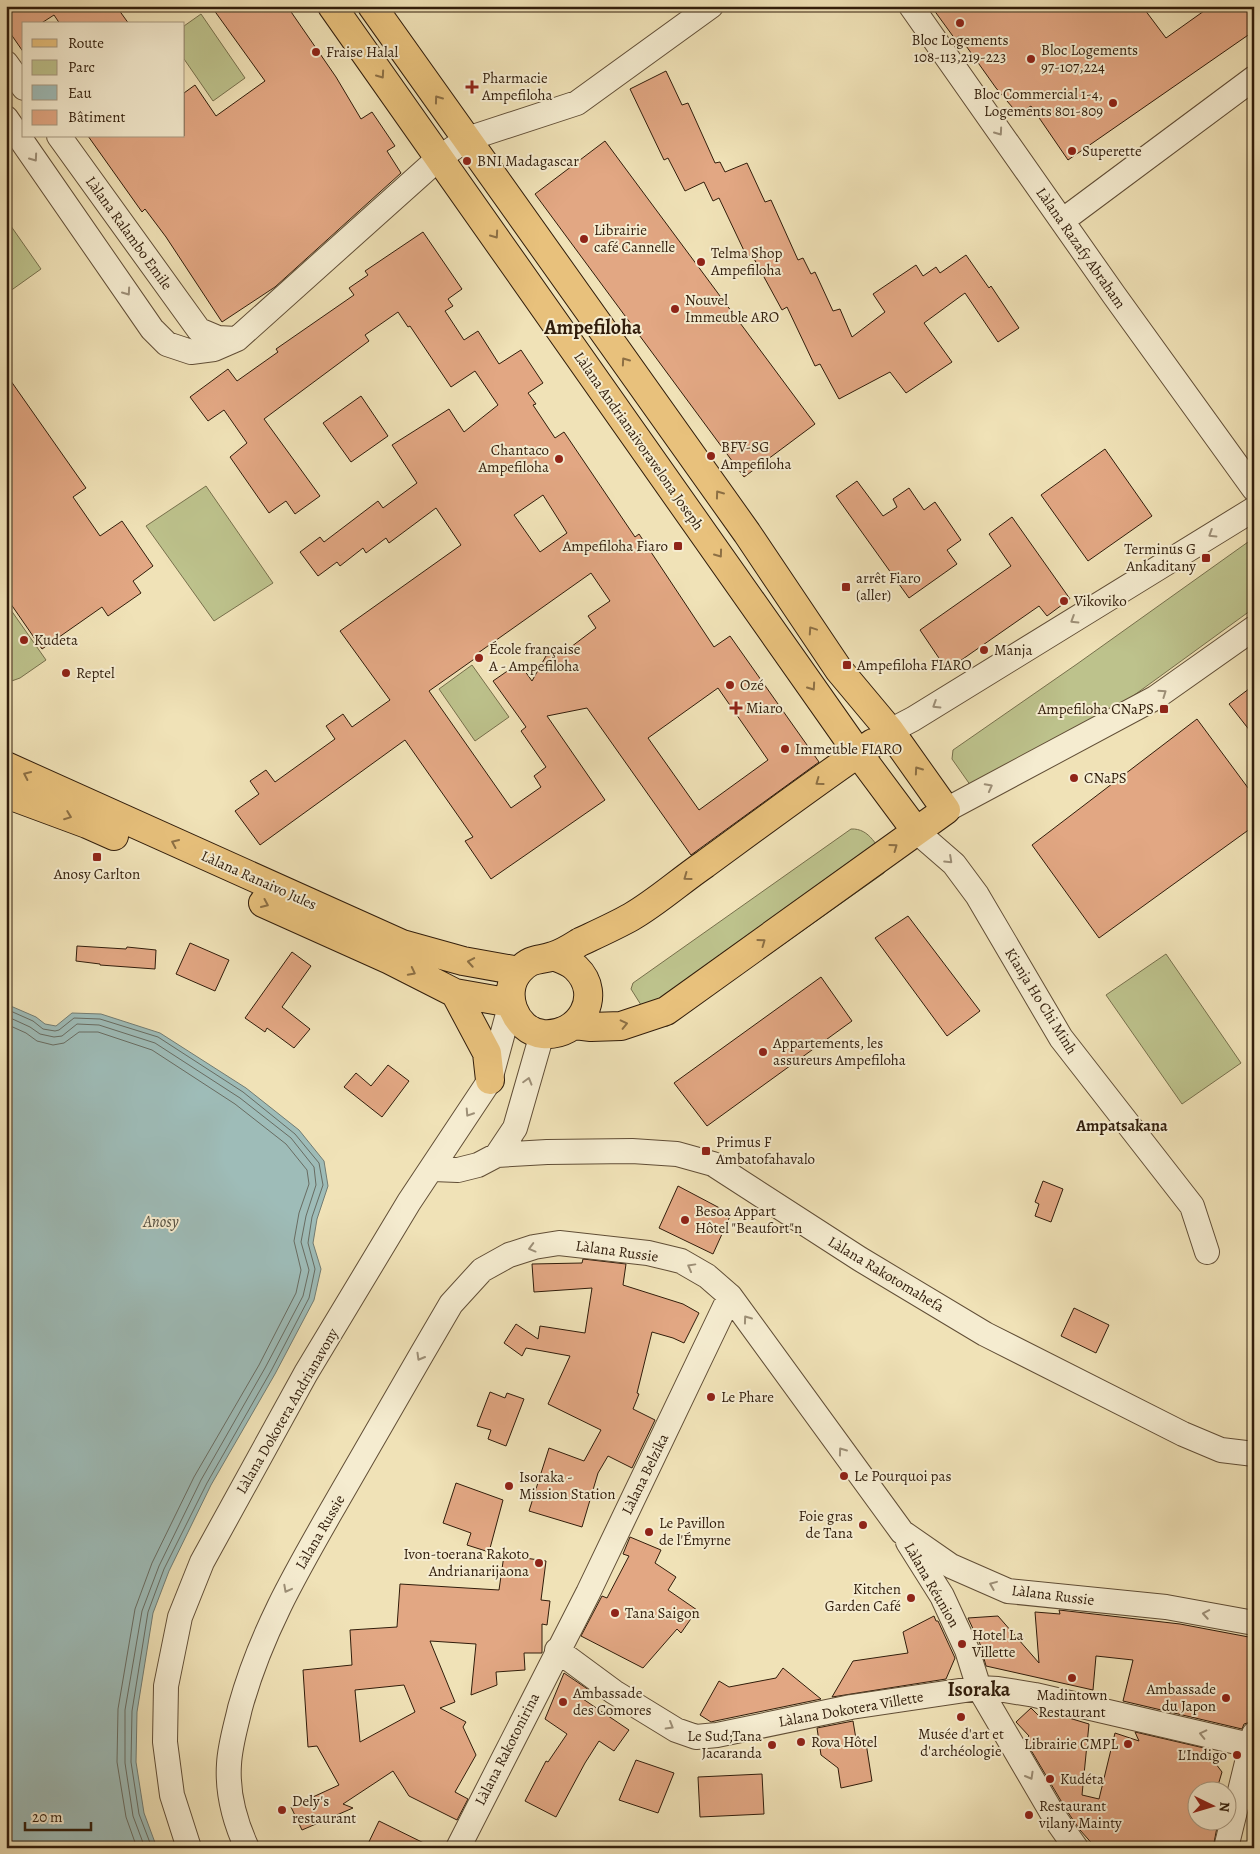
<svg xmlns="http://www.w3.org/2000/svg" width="1260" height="1854" viewBox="0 0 1260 1854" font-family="Alegreya,serif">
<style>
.green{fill:#bdc28c;stroke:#77704c}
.water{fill:#9ebcb8;stroke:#727c73}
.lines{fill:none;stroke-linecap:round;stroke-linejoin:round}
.shore{stroke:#686c62;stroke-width:1}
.building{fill:#e2a783;stroke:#311d0b;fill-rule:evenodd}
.minor-casing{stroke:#614e36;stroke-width:26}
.major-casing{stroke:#311d0b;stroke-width:30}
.minor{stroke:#f5ecd0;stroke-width:24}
.major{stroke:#e8c17c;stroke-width:28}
.oneway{stroke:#8c6f44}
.oneway2{stroke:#9d8f77}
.poi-dot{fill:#8f2418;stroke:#f5ecd0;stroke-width:2}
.labels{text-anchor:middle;stroke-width:4;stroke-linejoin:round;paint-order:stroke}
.poi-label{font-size:15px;fill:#311d0b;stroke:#f5ecd0;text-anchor:start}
.street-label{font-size:15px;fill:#311d0b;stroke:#f5ecd0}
.neighbourhood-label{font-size:16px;font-weight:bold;fill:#311d0b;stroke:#f5ecd0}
.water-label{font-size:16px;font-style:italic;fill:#524d3f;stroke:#f5ecd0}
.district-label{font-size:20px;font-weight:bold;fill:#311d0b;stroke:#f5ecd0}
</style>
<rect width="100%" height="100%" fill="#f0e2b7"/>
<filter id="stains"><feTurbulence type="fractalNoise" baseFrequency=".004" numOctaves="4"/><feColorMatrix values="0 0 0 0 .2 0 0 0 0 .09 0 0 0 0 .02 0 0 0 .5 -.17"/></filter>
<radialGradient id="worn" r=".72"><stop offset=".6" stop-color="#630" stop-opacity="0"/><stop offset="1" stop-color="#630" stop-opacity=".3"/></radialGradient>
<path class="green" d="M201 14 245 78 213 101 184 59V26Z
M6 219 41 269 6 294Z
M206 486 273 583 214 621 146 526Z
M1254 541V608L1111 712 978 796 952 759 953 750 1077 664 1248 542Z
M6 603 46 660 20 678 6 683Z
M472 665 509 717 475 741 439 689Z
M851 829C870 828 877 847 887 861V866L884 873 668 1026 660 1027 653 1024 631 989 633 983Z
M1166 954 1241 1063 1182 1104 1106 995Z"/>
<path class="water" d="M6 1004 36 1017 45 1024 56 1026 72 1013 101 1014 160 1033 246 1088 299 1130 324 1161 328 1186 317 1219 313 1243 321 1269 314 1300 275 1374 211 1485 169 1571 153 1613 137 1712 136 1762 144 1813 157 1848H6Z"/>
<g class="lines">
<path class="shore" d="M6 1009 33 1021 43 1029 55 1031 59 1030 74 1018 100 1019 158 1037 243 1092 295 1134 319 1163 323 1185 312 1217 308 1243 315 1269 309 1298 271 1371 207 1483 164 1569 148 1612 132 1711 131 1762 139 1814 152 1848
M6 1016 30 1027 40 1034 54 1037 62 1036 77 1024 99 1025 155 1043 240 1098 291 1138 314 1167 316 1185 306 1216 301 1242 309 1270 303 1296 265 1368 201 1480 159 1566 142 1611 125 1710V1763L133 1816 145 1848
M6 1024 26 1033 37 1041 53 1045 64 1043 79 1032H98L152 1050 235 1104 286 1144 307 1170 309 1184 299 1213 294 1241 301 1270 296 1293 259 1365 194 1477 152 1563 135 1609 118 1709 117 1762 126 1817 137 1848"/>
</g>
<path class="building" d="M6 6H116L129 24H60L54 15 40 24H24V53L6 27Z
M211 6H287L336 77 361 119 372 112 395 146 387 151 401 173 275 287 222 322 166 237 145 209 142 212 88 136H184V93L195 85 216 116 265 81Z
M931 6H1142L1166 38 1211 6H1254V31L1068 160 1031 106 1018 114 996 88 959 36 955 39Z
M666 71 682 105 688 103 715 163 720 162 725 172 747 163 765 202 771 200 798 260 803 258 811 274 815 272 833 311 840 309 852 337 885 312 873 294 916 265 923 276 936 267 940 273 966 255 989 288 991 286 1019 328 998 342 965 293 924 323 952 362 906 393 890 372 839 399 820 364 815 366 787 307 782 310 752 255 747 257 719 198 713 201 704 182 685 191 668 158 664 160 630 89Z
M605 141 815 424 744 477 535 194Z
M423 232 462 289 448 299 453 306 445 311 464 340 478 331 499 364 521 350 543 383 528 393 536 404 533 405 555 438 564 432 635 537 639 534 714 647 730 636 819 762 691 855 587 708 547 716 605 800 491 879 465 841 473 837 405 740 260 845 235 811 259 794 250 781 266 770 275 782 335 739 326 726 343 714 352 727 390 700 340 631 461 545 436 508 389 543 386 538 366 553 363 548 340 566 337 562 318 576 300 552 320 537 324 542 378 501 383 508 417 483 392 445 449 409 464 432 498 405 475 371 451 387 410 326 408 327 398 312 365 335 369 341 264 419 320 496 295 514 286 501 269 513 230 457 247 443 224 410 208 421 190 397 228 369 237 381 278 352 276 349 354 295 349 288 368 275 365 271ZM543 495 567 533 540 552 514 515ZM591 573 610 601 588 616 596 628 563 653 546 656 532 681 519 663 493 681 526 727 521 731 546 767 534 776 541 787 511 808 429 691 480 655 478 653ZM718 688 768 760 699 810 648 738Z
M6 374 86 488 73 497 100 536 122 521 153 566 133 581 141 593 108 616 102 607 42 649 6 597Z
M361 396 388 436 351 462 323 423Z
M1105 449 1152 516 1088 561 1041 495Z
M857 481 883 516 897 507 893 499 909 488 924 510 935 502 961 540 947 550 957 564 909 598 836 496Z
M1012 517 1070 599 1047 616 1039 606 947 670 920 630 1011 566 989 534Z
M1254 685V736L1229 704Z
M1197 719 1254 796V826L1099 938 1032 845Z
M908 916 980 1011 947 1036 875 938Z
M190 943 229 960 215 991 176 974Z
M77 946 126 949 127 947 156 950 155 969 100 965V964L76 961Z
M292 952 311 966 282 1007 310 1029 294 1048 267 1028 265 1032 245 1018Z
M821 977 852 1021 707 1126 674 1083Z
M388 1065 409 1081 382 1117 344 1087 356 1073 371 1086Z
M1043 1181 1063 1189 1051 1222 1035 1216 1039 1204 1035 1202Z
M678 1186 731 1214 713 1254 659 1228Z
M583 1259 626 1264 623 1285 683 1304 699 1313 684 1343 673 1338 652 1332 637 1393 639 1394 633 1409 655 1420 632 1468 608 1456 598 1473 582 1527 529 1511 549 1448 584 1461 601 1430 548 1404 570 1356 526 1348 522 1356 504 1343 516 1324 538 1339 540 1326 585 1333 592 1288 534 1292 532 1264 582 1263Z
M1074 1308 1109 1325 1096 1353 1061 1336Z
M490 1392 505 1398 507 1393 524 1399 506 1446 488 1439 491 1430 477 1426Z
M456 1483 503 1500 489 1552 467 1545 471 1533 443 1523Z
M630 1537 661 1550 655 1563 676 1577 668 1590 697 1610 681 1633 677 1629 643 1668 581 1636 602 1596 607 1598 629 1556 623 1554Z
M504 1555 546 1561 541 1600 550 1601 547 1625 542 1624V1653H524L525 1670 496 1672 497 1685 471 1695 476 1644 430 1641 455 1702 440 1708 466 1722 463 1727 476 1755 455 1792 468 1799 457 1820 409 1796 393 1771 343 1804 353 1808 302 1830 291 1807 339 1785 317 1746 308 1747 303 1670 352 1665 350 1630 397 1627 400 1584 499 1590ZM404 1685 415 1712 360 1742 355 1690Z
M1059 1610 1180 1624 1254 1638V1721L1244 1724 1242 1729 1123 1701 1133 1660 1096 1656 1093 1690 986 1666 980 1644 968 1618 998 1616 1039 1663 1035 1612 1060 1614Z
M934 1616 936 1621H938L955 1658 946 1679 832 1697 853 1661 908 1653 903 1632Z
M783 1668 821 1699 715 1721 711 1722 700 1715 719 1681 729 1687 776 1678Z
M564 1673 589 1690 583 1699 629 1730 614 1751 599 1741 585 1763 556 1817 525 1801 546 1761 548 1762 567 1734 545 1719Z
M1031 1708 1042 1719 1049 1712 1089 1724 1082 1795 1099 1799 1115 1733 1139 1741 1135 1732 1204 1748 1222 1772 1216 1792H1198V1822H1218L1213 1848H1096L1080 1830 1067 1811 1025 1740 1029 1736 1016 1722Z
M853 1721 857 1745 866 1743 872 1781 841 1788 838 1768 821 1755 817 1728Z
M636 1760 674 1773 658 1813 619 1800Z
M762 1774 764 1814 700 1817 698 1777Z
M379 1821 434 1848H366Z"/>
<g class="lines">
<defs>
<path id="minor" d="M911 6 1114 295 1254 489
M6 63 24 88
M6 118 152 329 167 344 191 352 214 349 237 339 439 158 467 139 577 103 711 6
M59 136 199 330 218 338 236 339
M1062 221 1254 78
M890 731 913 719 1254 509
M946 810 1155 698 1254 628
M916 831 954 864 977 895 1061 1038 1192 1206 1207 1252
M497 1155 515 1128 542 1034
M433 1169 458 1170 478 1165 497 1155 547 1152 632 1151 677 1154 713 1164 860 1259 985 1334 1183 1434 1221 1450 1254 1454
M908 1542 942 1596 967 1650 979 1688 1055 1818 1076 1848
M557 1650 614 1692 676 1730 696 1737 717 1735 851 1707 979 1688 998 1689 1035 1695 1254 1746
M189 1848 172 1795 165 1742 166 1686 180 1617 202 1562 306 1373 409 1202 490 1080 511 1003
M247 1848C235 1822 227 1793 229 1764 230 1745 236 1726 240 1708 262 1628 301 1564 341 1494 378 1430 414 1367 451 1304L482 1270 509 1255 534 1247 559 1243 648 1253 681 1261 707 1276 730 1296 902 1532 951 1566 1008 1591 1166 1607 1254 1623
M458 1848 588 1593 730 1296
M1226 1848 1254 1734"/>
<path id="major" d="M332 6 858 753 916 831
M372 6 747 533 839 670 890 731 946 810 666 1011 621 1026 591 1027 575 1025
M6 766 402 944 463 961 519 971
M6 794 87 824 114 836
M263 903 390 960 455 993 511 1003
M553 956C561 959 570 962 576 968 604 995 580 1037 543 1034 514 1031 500 991 520 970 532 957 539 961 553 956 563 953 572 947 580 942 597 934 615 926 631 917 657 902 680 881 705 864 761 823 816 782 873 743
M455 993 487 1053 490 1080"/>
</defs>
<use href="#minor" class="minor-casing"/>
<use href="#major" class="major-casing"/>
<use href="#minor" class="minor"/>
<use href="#major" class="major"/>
</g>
<defs><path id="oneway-chevron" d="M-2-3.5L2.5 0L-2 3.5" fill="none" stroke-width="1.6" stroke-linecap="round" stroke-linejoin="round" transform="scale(1.25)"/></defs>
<g class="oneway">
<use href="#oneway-chevron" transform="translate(381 75) rotate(55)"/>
<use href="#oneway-chevron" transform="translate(438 99) rotate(-126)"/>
<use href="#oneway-chevron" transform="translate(495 235) rotate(55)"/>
<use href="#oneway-chevron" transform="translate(625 361) rotate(-125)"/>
<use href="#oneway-chevron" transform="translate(719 494) rotate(-126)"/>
<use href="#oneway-chevron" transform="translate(719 554) rotate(54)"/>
<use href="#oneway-chevron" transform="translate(812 630) rotate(-124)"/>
<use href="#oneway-chevron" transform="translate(812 687) rotate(55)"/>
<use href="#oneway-chevron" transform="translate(918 770) rotate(-125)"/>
<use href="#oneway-chevron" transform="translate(27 775) rotate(-155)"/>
<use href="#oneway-chevron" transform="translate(819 782) rotate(144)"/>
<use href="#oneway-chevron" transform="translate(68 816) rotate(21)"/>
<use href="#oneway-chevron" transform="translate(175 843) rotate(-156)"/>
<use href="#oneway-chevron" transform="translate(894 847) rotate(-36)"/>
<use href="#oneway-chevron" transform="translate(687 877) rotate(144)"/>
<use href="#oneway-chevron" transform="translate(265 904) rotate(24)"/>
<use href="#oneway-chevron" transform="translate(762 942) rotate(-36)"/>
<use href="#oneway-chevron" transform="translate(471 962) rotate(-170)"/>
<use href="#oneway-chevron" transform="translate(412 972) rotate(27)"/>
<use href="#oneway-chevron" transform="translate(624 1024) rotate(-13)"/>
</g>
<g class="oneway2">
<use href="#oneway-chevron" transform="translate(999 132) rotate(55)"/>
<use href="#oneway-chevron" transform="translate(34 158) rotate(55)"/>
<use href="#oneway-chevron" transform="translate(127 292) rotate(55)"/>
<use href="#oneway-chevron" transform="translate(1212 534) rotate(148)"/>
<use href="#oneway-chevron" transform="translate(1074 620) rotate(148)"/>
<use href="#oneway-chevron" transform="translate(1163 693) rotate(-35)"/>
<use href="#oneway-chevron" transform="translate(936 705) rotate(148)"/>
<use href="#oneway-chevron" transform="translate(989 787) rotate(-28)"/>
<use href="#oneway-chevron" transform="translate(949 860) rotate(43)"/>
<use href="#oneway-chevron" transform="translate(528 1081) rotate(-74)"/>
<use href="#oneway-chevron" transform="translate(469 1113) rotate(123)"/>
<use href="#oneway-chevron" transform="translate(532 1248) rotate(165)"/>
<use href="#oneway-chevron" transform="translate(691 1267) rotate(-151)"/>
<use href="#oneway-chevron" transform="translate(747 1319) rotate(-126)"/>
<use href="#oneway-chevron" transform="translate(420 1357) rotate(120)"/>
<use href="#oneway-chevron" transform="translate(842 1451) rotate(-126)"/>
<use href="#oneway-chevron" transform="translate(993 1585) rotate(-158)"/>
<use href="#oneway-chevron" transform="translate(287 1589) rotate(118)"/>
<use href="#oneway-chevron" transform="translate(1206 1614) rotate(-170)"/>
<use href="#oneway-chevron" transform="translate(670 1726) rotate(30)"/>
<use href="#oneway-chevron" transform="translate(1203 1734) rotate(-167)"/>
<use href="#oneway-chevron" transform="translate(1030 1776) rotate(60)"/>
</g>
<g class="poi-dot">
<circle cx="960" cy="23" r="5"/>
<circle cx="316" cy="52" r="5"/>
<circle cx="1031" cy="59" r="5"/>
<path d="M469.5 79.5h5v5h5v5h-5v5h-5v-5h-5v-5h5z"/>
<circle cx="1113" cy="103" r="5"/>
<circle cx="1072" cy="151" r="5"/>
<circle cx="467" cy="161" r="5"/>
<circle cx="584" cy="239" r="5"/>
<circle cx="701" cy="262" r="5"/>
<circle cx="675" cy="309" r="5"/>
<circle cx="711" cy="456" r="5"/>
<circle cx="559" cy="459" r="5"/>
<rect x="673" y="541" width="10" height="10" rx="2.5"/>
<rect x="1201" y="553" width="10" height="10" rx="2.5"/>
<rect x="841" y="582" width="10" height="10" rx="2.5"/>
<circle cx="1064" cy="601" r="5"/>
<circle cx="24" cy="640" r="5"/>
<circle cx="984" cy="650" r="5"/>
<circle cx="479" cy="658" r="5"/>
<rect x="842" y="660" width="10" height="10" rx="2.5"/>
<circle cx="66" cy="673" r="5"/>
<circle cx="730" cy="685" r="5"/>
<path d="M733.5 700.5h5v5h5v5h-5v5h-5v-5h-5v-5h5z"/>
<rect x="1159" y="704" width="10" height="10" rx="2.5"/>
<circle cx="785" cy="749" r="5"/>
<circle cx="1074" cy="778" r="5"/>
<rect x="92" y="852" width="10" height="10" rx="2.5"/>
<circle cx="763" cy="1052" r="5"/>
<rect x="701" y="1146" width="10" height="10" rx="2.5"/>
<circle cx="685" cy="1220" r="5"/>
<circle cx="711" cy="1397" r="5"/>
<circle cx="844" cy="1476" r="5"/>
<circle cx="509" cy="1486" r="5"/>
<circle cx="863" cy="1525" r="5"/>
<circle cx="649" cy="1532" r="5"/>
<circle cx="539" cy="1563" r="5"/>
<circle cx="911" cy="1598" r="5"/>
<circle cx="615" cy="1613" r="5"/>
<circle cx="962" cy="1644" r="5"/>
<circle cx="1072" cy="1678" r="5"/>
<circle cx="1226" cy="1698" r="5"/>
<circle cx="563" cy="1702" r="5"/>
<circle cx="961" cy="1717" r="5"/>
<circle cx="801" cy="1742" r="5"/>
<circle cx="1128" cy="1744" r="5"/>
<circle cx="772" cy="1745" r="5"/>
<circle cx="1237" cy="1755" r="5"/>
<circle cx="1050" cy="1779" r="5"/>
<circle cx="282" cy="1810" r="5"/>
<circle cx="1029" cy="1815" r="5"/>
</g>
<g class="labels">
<g class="poi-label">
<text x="960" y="45" text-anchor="middle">Bloc Logements<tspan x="960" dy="17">108-113,219-223</tspan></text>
<text x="1041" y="55">Bloc Logements<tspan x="1041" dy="17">97-107,224</tspan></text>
<text x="326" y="57">Fraise Halal</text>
<text x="482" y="83">Pharmacie<tspan x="482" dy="17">Ampefiloha</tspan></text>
<text x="1103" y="99" text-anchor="end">Bloc Commercial 1-4,<tspan x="1103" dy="17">Logements 801-809</tspan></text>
<text x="1082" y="156">Superette</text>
<text x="477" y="166">BNI Madagascar</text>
<text x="594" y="235">Librairie<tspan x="594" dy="17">café Cannelle</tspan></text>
<text x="711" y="258">Telma Shop<tspan x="711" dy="17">Ampefiloha</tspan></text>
<text x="685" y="305">Nouvel<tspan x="685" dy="17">Immeuble ARO</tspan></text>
<text x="721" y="452">BFV-SG<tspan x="721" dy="17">Ampefiloha</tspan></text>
<text x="549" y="455" text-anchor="end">Chantaco<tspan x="549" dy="17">Ampefiloha</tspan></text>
<text x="668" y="551" text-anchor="end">Ampefiloha Fiaro</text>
<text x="1196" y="554" text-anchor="end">Terminus G<tspan x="1196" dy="17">Ankaditany</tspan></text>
<text x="856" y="583">arrêt Fiaro<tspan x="856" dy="17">(aller)</tspan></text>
<text x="1074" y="606">Vikoviko</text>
<text x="34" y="645">Kudeta</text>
<text x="489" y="654">École française<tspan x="489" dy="17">A - Ampefiloha</tspan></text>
<text x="994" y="655">Manja</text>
<text x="857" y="670">Ampefiloha FIARO</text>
<text x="76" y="678">Reptel</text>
<text x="740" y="690">Ozé</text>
<text x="746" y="713">Miaro</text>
<text x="1154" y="714" text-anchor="end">Ampefiloha CNaPS</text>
<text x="795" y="754">Immeuble FIARO</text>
<text x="1084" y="783">CNaPS</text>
<text x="97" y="879" text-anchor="middle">Anosy Carlton</text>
<text x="773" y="1048">Appartements, les<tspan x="773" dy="17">assureurs Ampefiloha</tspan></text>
<text x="716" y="1147">Primus F<tspan x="716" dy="17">Ambatofahavalo</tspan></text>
<text x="695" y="1216">Besoa Appart<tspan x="695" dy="17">Hôtel "Beaufort"n</tspan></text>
<text x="721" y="1402">Le Phare</text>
<text x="854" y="1481">Le Pourquoi pas</text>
<text x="519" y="1482">Isoraka -<tspan x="519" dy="17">Mission Station</tspan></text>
<text x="853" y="1521" text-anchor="end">Foie gras<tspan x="853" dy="17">de Tana</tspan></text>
<text x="659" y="1528">Le Pavillon<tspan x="659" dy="17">de l'Émyrne</tspan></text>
<text x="529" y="1559" text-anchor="end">Ivon-toerana Rakoto<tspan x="529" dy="17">Andrianarijaona</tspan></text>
<text x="901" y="1594" text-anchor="end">Kitchen<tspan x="901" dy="17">Garden Café</tspan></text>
<text x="625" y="1618">Tana Saigon</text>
<text x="972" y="1640">Hotel La<tspan x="972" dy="17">Villette</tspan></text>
<text x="1216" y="1694" text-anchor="end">Ambassade<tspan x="1216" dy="17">du Japon</tspan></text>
<text x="573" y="1698">Ambassade<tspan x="573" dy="17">des Comores</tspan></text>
<text x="1072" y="1700" text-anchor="middle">Madintown<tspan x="1072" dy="17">Restaurant</tspan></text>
<text x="961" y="1739" text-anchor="middle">Musée d'art et<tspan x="961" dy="17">d'archéologie</tspan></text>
<text x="762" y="1741" text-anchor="end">Le Sud;Tana<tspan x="762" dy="17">Jacaranda</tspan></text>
<text x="811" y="1747">Rova Hôtel</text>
<text x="1118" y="1749" text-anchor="end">Librairie CMPL</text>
<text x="1227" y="1760" text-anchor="end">L'Indigo</text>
<text x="1060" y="1784">Kudéta</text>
<text x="292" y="1806">Dely's<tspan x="292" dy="17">restaurant</tspan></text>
<text x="1039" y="1811">Restaurant<tspan x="1039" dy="17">vilany Mainty</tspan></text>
</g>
<g class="street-label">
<text transform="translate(129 233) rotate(54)" y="5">Làlana Ralambo Emile</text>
<text transform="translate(1081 248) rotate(55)" y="5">Làlana Razafy Abraham</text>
<text transform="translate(639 441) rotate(55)" y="5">Làlana Andrianaivoravelona Joseph</text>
<text transform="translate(259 880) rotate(24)" y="5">Làlana Ranaivo Jules</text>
<text transform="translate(1041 1001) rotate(58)" y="5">Kianja Ho Chi Minh</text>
<text transform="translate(617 1251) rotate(8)" y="5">Làlana Russie</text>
<text transform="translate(886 1274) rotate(31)" y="5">Làlana Rakotomahefa</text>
<text transform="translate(287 1411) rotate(-60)" y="5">Làlana Dokotera Andrianavony</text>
<text transform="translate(645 1474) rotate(-64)" y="5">Làlana Belzika</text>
<text transform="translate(320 1532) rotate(-60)" y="5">Làlana Russie</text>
<text transform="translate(932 1585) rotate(60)" y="5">Làlana Réunion</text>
<text transform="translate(1053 1595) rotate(7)" y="5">Làlana Russie</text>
<text transform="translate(851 1709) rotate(-10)" y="5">Làlana Dokotera Villette</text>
<text transform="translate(507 1749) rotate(-63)" y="5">Làlana Rakotonirina</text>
</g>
<g class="neighbourhood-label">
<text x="1122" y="1131">Ampatsakana</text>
</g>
<g class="water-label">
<text x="161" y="1227">Anosy</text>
</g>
<g class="district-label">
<text x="593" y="334">Ampefiloha</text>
<text x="979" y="1696">Isoraka</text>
</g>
</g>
<rect width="1260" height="1854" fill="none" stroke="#f0e2b7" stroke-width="25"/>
<rect x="8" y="8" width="1245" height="1839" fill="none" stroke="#311d0b" stroke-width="2.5"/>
<rect x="12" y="12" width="1235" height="1829" fill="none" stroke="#311d0b"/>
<rect x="22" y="22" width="162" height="115" fill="#f5ecd0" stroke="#a79981"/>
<rect x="32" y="39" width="25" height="8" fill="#e8c17c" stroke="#a79981"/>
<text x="68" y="48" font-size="15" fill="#311d0b">Route</text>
<rect x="32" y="60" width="25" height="15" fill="#bdc28c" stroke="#a79981"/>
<text x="68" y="72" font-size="15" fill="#311d0b">Parc</text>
<rect x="32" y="85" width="25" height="15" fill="#9ebcb8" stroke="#a79981"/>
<text x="68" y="98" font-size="15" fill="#311d0b">Eau</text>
<rect x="32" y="110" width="25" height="15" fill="#e2a783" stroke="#a79981"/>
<text x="68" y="122" font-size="15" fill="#311d0b">Bâtiment</text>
<g transform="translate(1212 1806) rotate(95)"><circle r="24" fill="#f5ecd0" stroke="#a79981"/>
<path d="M0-4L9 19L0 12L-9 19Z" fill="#8f2418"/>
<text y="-8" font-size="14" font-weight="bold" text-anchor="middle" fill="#311d0b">N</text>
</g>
<path d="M25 1822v8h66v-8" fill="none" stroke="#311d0b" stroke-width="2.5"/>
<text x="32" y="1822" font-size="15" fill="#311d0b" stroke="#f5ecd0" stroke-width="4" paint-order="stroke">20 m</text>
<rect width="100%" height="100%" filter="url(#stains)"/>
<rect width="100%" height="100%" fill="url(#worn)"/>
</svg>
